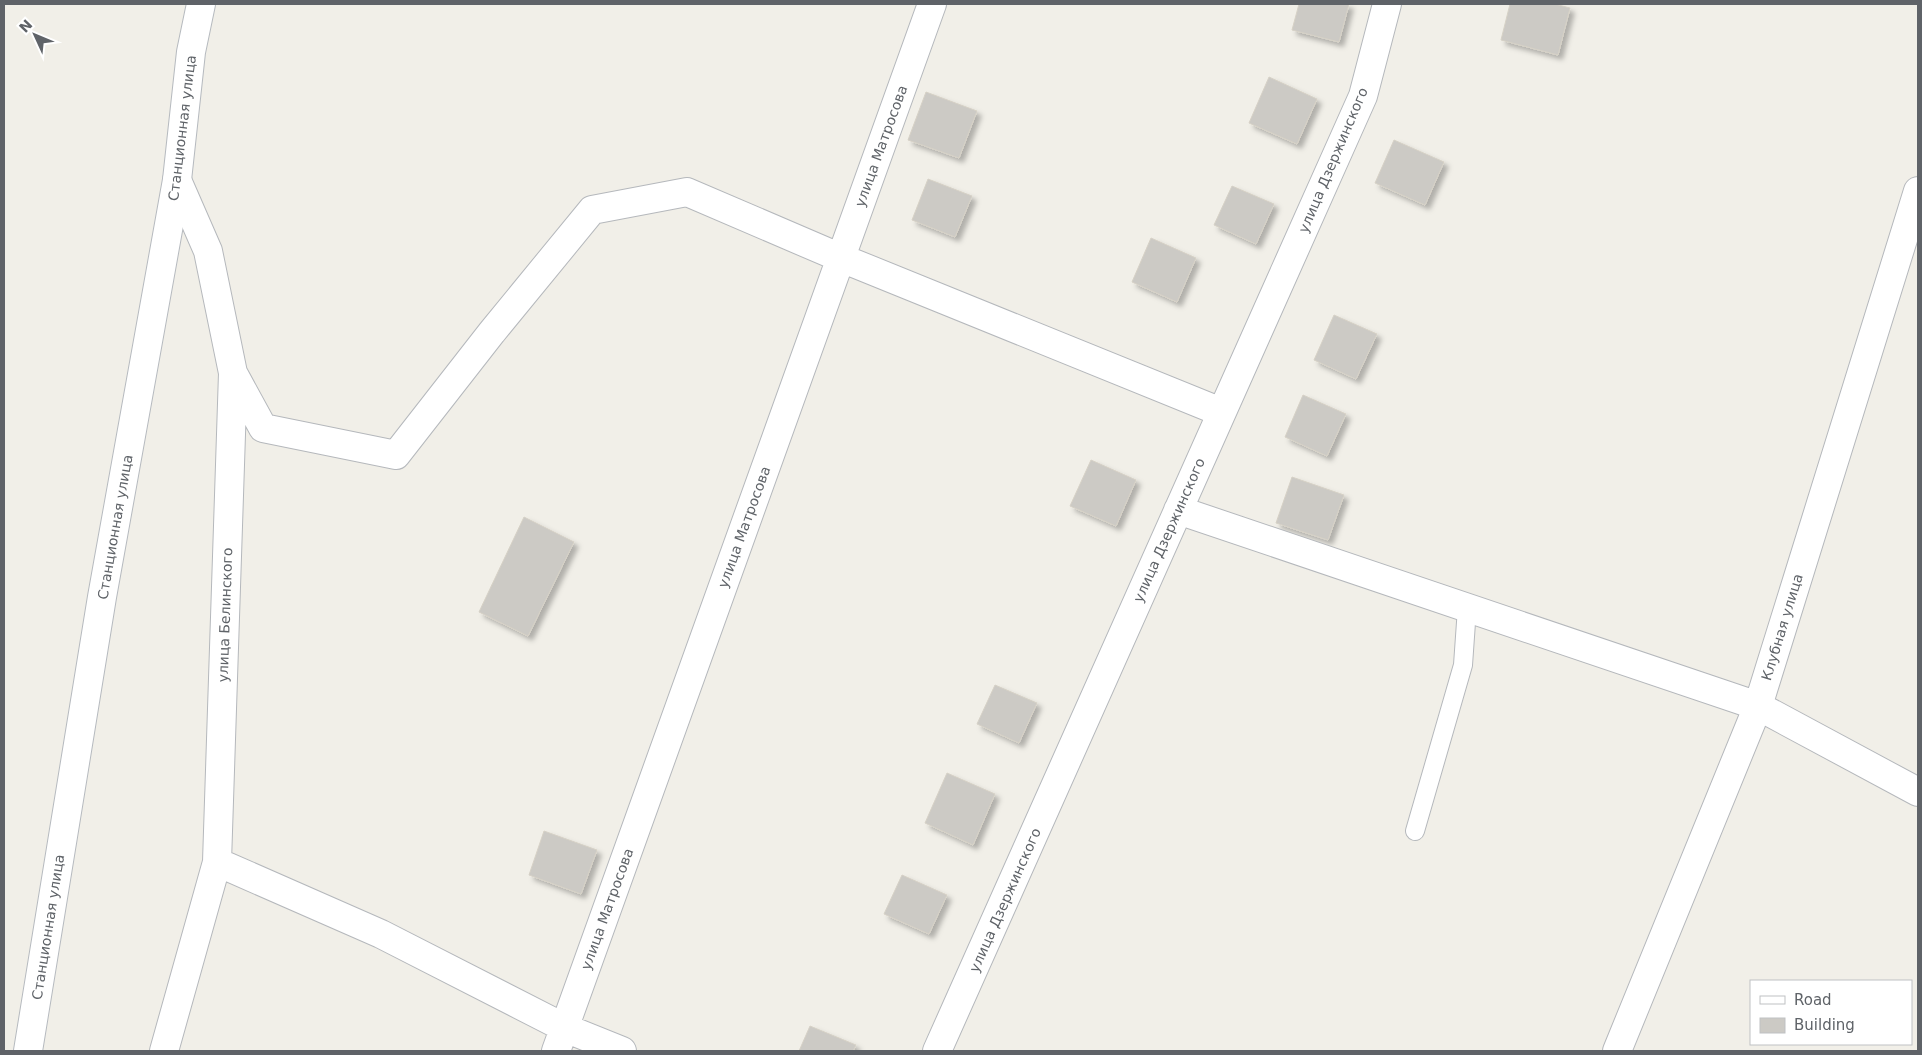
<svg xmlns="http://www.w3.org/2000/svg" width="1922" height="1055" viewBox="0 0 1922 1055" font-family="'DejaVu Sans',sans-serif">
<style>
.building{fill:#cccac5;stroke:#d6d1c6;filter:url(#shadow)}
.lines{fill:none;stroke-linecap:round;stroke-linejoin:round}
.lane-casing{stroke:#b5b8bc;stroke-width:20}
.street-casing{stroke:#b5b8bc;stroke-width:30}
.secondary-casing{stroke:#b6babf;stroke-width:30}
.lane{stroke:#fff;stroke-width:18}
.street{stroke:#fff;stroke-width:28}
.secondary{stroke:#fff;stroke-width:28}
.labels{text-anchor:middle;stroke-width:4.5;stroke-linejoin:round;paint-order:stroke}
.street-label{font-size:14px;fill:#5f6368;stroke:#fff}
</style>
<defs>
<filter id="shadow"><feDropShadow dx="4.5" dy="4.5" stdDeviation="2.5" flood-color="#0004"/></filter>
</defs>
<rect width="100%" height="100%" fill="#f1efe8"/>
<path class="building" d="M1299 4H1349L1339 42 1292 30Z
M1510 4H1555L1570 8 1558 55 1501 40Z
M1269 77 1317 99 1297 144 1249 123Z
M926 92 977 111 959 158 908 140Z
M1394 140 1444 162 1425 205 1375 183Z
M928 179 972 196 955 237 912 220Z
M1232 186 1274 204 1256 244 1214 225Z
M1151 238 1196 258 1177 302 1132 282Z
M1334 315 1377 334 1356 379 1314 360Z
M1303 395 1346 414 1327 456 1285 437Z
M1091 460 1136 480 1116 526 1070 506Z
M1292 477 1344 495 1328 540 1276 523Z
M524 517 574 542 528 636 479 612Z
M995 685 1037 703 1019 743 977 724Z
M947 773 995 794 973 845 925 823Z
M544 831 597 850 581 894 529 875Z
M902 875 947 895 929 934 884 914Z
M810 1026 856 1045 853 1051H799Z"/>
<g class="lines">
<defs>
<path id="lane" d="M1415 831 1463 665 1467 608"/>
<path id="street" d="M233 373 263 428 396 455 492 332 592 210 687 192 841 258 1221 412
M1178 510 1758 706 1918 792
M217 862 381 934 565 1028 622 1051
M164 1051 217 862 233 373 208 251 177 180
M556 1051 932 4
M937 1051 1363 96 1387 4
M1617 1051 1758 706 1918 191"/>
<path id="secondary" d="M28 1051 102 597 177 180 191 52 201 4"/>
</defs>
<use href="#lane" class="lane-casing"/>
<use href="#street" class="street-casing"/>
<use href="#secondary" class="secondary-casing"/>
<use href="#lane" class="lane"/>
<use href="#street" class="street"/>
<use href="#secondary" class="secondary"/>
</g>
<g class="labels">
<g class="street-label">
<text transform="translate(182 128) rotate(-83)" y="5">Станционная улица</text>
<text transform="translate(881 146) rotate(-70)" y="5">улица Матросова</text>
<text transform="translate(1333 160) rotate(-67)" y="5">улица Дзержинского</text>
<text transform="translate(115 527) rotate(-80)" y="5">Станционная улица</text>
<text transform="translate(744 527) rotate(-70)" y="5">улица Матросова</text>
<text transform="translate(1169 530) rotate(-66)" y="5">улица Дзержинского</text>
<text transform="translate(225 615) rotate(-88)" y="5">улица Белинского</text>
<text transform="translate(1782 627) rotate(-73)" y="5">Клубная улица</text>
<text transform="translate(1005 900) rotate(-66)" y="5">улица Дзержинского</text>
<text transform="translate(607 909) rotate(-70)" y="5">улица Матросова</text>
<text transform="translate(48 927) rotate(-81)" y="5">Станционная улица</text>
</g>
</g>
<rect width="1922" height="1055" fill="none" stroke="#5f6368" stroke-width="10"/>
<rect x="1750" y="980" width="162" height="65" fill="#ffffff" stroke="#bfc1c3"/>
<rect x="1760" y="996" width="25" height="8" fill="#ffffff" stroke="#bfc1c3"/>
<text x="1794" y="1005" font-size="15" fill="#5f6368">Road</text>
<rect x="1760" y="1018" width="25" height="15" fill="#cccac5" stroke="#bfc1c3"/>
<text x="1794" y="1030" font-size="15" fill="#5f6368">Building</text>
<g transform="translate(35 35) rotate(314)" stroke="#ffffff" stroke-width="4" paint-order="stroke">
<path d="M0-4L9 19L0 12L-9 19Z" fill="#5f6368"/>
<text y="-8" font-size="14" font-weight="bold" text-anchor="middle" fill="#5f6368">N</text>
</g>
</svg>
